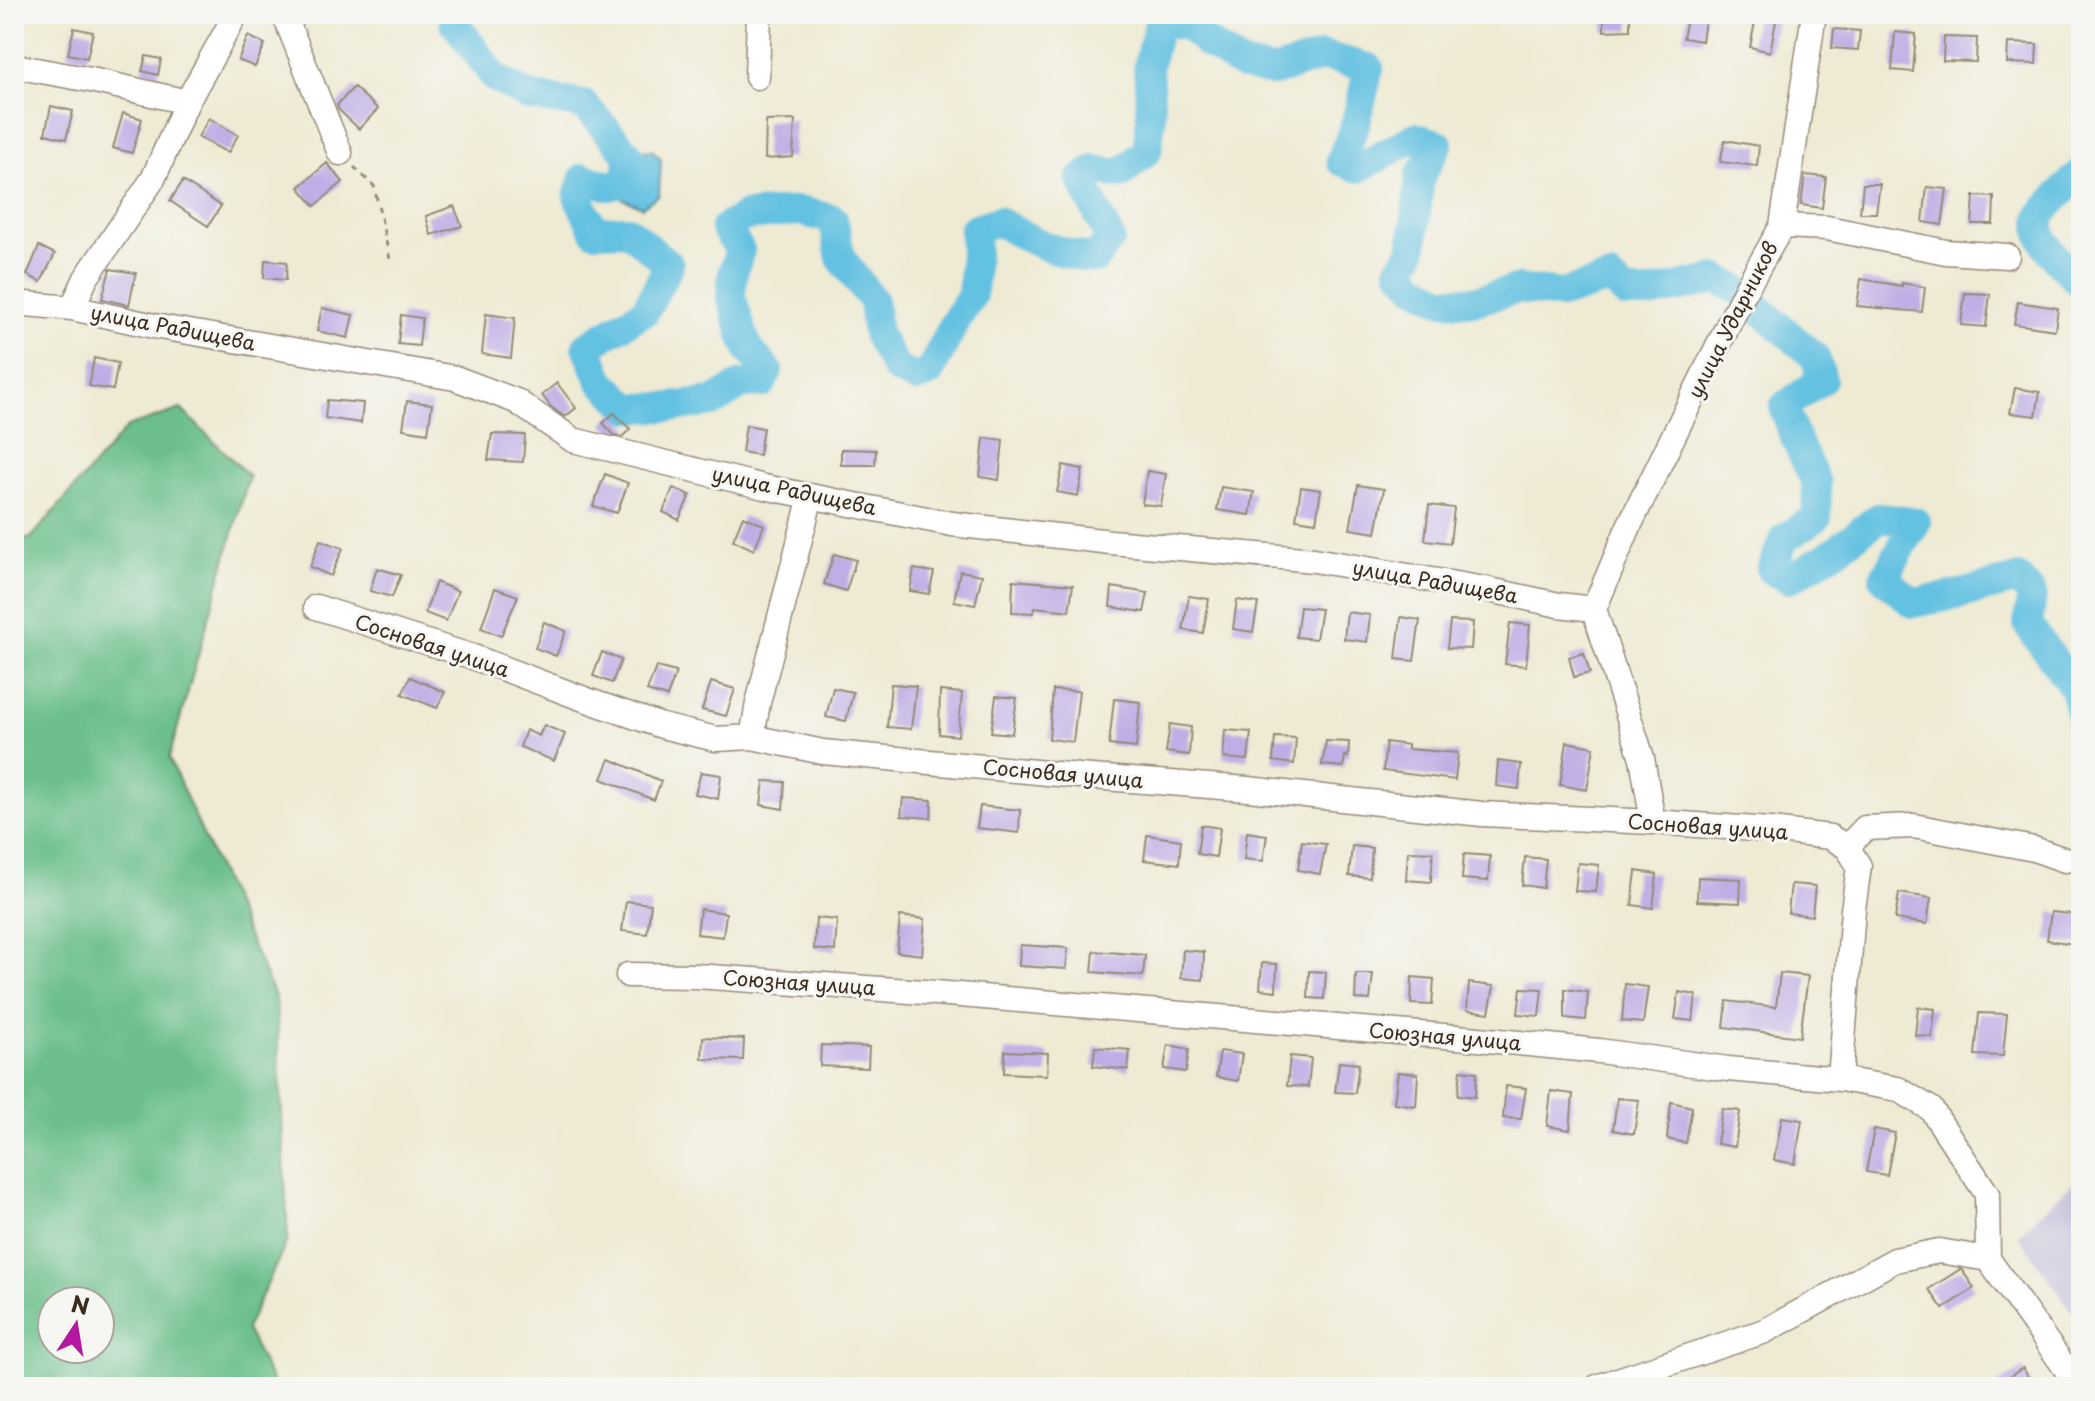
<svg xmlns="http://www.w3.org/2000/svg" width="2095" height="1401" viewBox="0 0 2095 1401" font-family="'Playpen Sans',sans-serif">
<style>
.industrial{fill:#c5c0da}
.forest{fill:#6cbf8c;stroke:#547455;stroke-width:2;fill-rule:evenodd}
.water{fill:#63c1e1;stroke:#4f7680;stroke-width:2}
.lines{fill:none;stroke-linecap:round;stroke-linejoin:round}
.river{stroke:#63c1e1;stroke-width:30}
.building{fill:#bfaee5}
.minor-casing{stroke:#948a78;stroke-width:27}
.path{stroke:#948a78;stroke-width:3;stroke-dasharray:6 6;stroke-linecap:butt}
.minor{stroke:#fff;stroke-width:24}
.labels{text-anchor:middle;stroke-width:6;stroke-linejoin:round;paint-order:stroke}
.street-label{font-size:20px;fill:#3b2a1e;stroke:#f6f6f2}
</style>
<rect width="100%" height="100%" fill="#f6f6f2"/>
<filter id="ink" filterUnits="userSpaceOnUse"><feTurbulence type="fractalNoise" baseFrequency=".0125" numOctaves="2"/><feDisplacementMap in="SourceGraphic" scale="16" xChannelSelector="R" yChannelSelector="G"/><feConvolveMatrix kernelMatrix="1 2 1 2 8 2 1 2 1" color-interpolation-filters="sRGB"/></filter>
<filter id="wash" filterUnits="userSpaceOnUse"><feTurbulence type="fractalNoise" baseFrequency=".006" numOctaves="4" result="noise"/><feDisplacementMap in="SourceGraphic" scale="32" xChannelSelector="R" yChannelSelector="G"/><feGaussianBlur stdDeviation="1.8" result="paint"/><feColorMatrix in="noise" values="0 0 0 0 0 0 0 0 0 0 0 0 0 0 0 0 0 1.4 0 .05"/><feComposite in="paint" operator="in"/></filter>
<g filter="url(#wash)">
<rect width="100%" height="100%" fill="#eeead3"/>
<path class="industrial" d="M2081 1175V1324L2018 1235Z"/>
<path class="forest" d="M181 409 249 476 169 758 276 999 288 1239 246 1329 275 1387H14V542L31 538 127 427ZM52 1301H100V1349H52Z"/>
<path class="water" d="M652 150 661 159 659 195 642 207 612 194 617 177 627 182 636 152Z"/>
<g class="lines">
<path class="river" d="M460 14 454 22 495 78 528 96 584 105 629 155 627 182 609 186 584 178 578 197 595 231 628 230 669 265 645 311 587 346 601 381 630 408 672 407 713 402 742 384 762 383 768 370 750 351 743 335 731 296 733 273 740 250 725 228 745 216 799 211 833 219 841 258 873 301 877 334 896 369 915 378 929 373 955 322 972 295 975 253 974 229 998 221C1031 241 1057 254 1095 259L1110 239 1081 179 1094 170 1121 174 1147 151 1151 119 1148 66 1159 23 1187 25 1206 42 1241 65 1274 72 1324 56 1369 68 1356 122 1341 161 1359 168 1415 137 1438 144 1420 176 1412 252 1400 269 1415 286 1442 300 1474 301 1518 289 1561 294 1610 279 1626 294H1649L1717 279 1735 288 1815 357 1822 379 1784 407 1793 433 1816 483 1817 517 1785 538 1771 570 1789 579 1835 551 1878 518 1916 522 1884 578 1913 603 1957 595 2018 579 2032 595 2028 625 2074 688 2081 716
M2081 173C2073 181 2045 208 2042 215 2031 239 2066 269 2081 284"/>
</g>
<g id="blocks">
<path class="building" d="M1604 14H1630V30L1604 31Z
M1688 14H1706L1702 41 1683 38Z
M1756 17 1776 21 1770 52 1750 47Z
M74 28 93 32 87 58 68 54Z
M1834 29 1860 31 1858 50 1832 48Z
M1895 32 1916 34 1913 72 1892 70Z
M248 36 265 44 255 67 238 60Z
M1944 37 1977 38 1976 62 1943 61Z
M2008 43 2037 44 2036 64 2007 63Z
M146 56 161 59 158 75 142 71Z
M354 87 378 109 359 129 339 110 337 105Z
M51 106 73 111 66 139 45 134Z
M123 113 142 119 132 153 113 148Z
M209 118 238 135 228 153 198 137Z
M795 120 793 157 765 159 766 121Z
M1725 140 1759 146 1757 166 1720 162Z
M327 163 343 182 315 206 299 187Z
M1805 175 1826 177 1822 208 1801 205Z
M183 181 221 206 208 226 170 201Z
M1863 184H1880L1876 213H1860Z
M1927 187 1947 189 1942 225 1923 222Z
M1974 196 1994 197 1993 224H1972Z
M454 206 462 226 431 235 426 216Z
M39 246 55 254 41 282 27 275Z
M265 260 287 262 286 280 264 278Z
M110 269 136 273 129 305 102 299Z
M1861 279 1902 286V283L1925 287 1922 312 1857 306Z
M1965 293 1990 294 1986 327 1961 325Z
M2018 302 2058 308 2055 330 2014 324Z
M322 308 353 315 348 338 317 331Z
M486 314 515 318 511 358 482 354Z
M401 315 422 318 419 346 398 344Z
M94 358 118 363 113 390 89 386Z
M557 383 576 408 565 417 551 407 542 395Z
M2015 388 2040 392 2036 416 2010 413Z
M327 400 363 403 361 423 325 418Z
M407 401 432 404 428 433 403 429Z
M614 413 630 429 622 437 614 435 603 423Z
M746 425 763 428 759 455 742 452Z
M492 434 525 435 523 462 488 460Z
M984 438 1003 440 999 480 980 477Z
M841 449 876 450 875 465H841Z
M1063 465 1083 469 1078 496 1057 492Z
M1147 471 1166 474 1161 506 1142 504Z
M605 474 628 483 617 513 593 506Z
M1358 485 1384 489 1376 533 1350 529Z
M1221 487 1254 492 1250 515 1217 510Z
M1301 487 1321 490 1316 522 1296 519Z
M673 488 690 495 679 520 663 512Z
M1429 505 1454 508 1450 543 1425 540Z
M743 516 764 525 754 550 733 540Z
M320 540 343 548 331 576 310 567Z
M834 554 856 560 846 591 824 584Z
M377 568 401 575 392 597 370 591Z
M914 569 934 572 929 594 910 591Z
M960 571 982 575 975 605 954 601Z
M1013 580 1073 585 1069 611 1035 607 1034 613 1012 612Z
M436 582 458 591 446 621 425 613Z
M1112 587 1148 593 1144 612 1110 607Z
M495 588 518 596 501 636 481 628Z
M1189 596 1209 599 1203 633 1183 630Z
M1237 600 1258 603 1253 632 1233 629Z
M1300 607 1321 609 1316 639 1296 637Z
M1347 612 1370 615 1367 642 1344 639Z
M1401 617 1420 620 1414 661 1396 659Z
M1450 621 1473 622 1471 649 1447 648Z
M544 622 566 631 556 656 535 648Z
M1510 623 1530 625 1526 666 1505 664Z
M602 652 621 660 612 683 593 676Z
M1584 653 1590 673 1574 677 1569 657Z
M656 667 676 672 667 697 647 691Z
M410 677 445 692 437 708 402 694Z
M711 682 735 689 726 716 702 710Z
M891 684 916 686 911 729 887 727Z
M833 688 853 692 846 721 826 717Z
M1053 690 1079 691 1073 742 1049 739Z
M940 691 962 693 958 736 939 734Z
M996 696 1017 698 1012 734 991 732Z
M1114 699 1140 702 1136 748 1109 745Z
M1170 724 1191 727 1189 755 1166 752Z
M544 725 565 734 554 761 520 747 526 730 539 736Z
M1225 730 1251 732 1248 760 1223 758Z
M1275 737 1296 738 1294 764 1273 761Z
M1326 741 1349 742 1348 757 1345 756 1343 767 1322 765Z
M1386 742 1408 745V749L1458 753 1455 780 1383 771Z
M1567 742 1594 747 1587 790 1560 785Z
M610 759 661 781 654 800 602 779Z
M1498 761 1521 764 1519 789 1496 786Z
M701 772 721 775 718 799 695 794Z
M764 781 785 782 783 809 761 805Z
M903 798 932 800 931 818 901 816Z
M980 806 1020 810 1019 833 977 828Z
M1201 825 1220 828 1216 857 1197 854Z
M1247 832 1267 835 1263 861 1244 859Z
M1147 835 1181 840 1179 864 1144 860Z
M1302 841 1326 844 1320 874 1298 870Z
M1352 846 1372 848 1370 878 1349 876Z
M1408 851 1433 852 1431 882 1406 880Z
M1464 854 1490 856 1488 881 1462 879Z
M1525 857 1546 859 1543 888 1522 885Z
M1578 863 1599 865 1596 892 1575 891Z
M1636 871 1657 874 1653 908 1632 905Z
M1698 877 1741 879 1740 903 1697 901Z
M1791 884 1815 886 1812 916 1788 913Z
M1899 893 1931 898 1927 924 1895 919Z
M626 901 651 904 647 934 622 931Z
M700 909 726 913 723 937 697 934Z
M2051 912 2081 915V945L2047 940Z
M900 916 925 919 922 955 897 952Z
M816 918 837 920 835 951 814 949Z
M1020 945 1068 948 1066 969 1019 966Z
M1183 950 1204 952 1203 980 1181 978Z
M1094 951 1145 955 1143 976 1092 972Z
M1262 963 1277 964 1276 991 1260 989Z
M1309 971 1326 972 1324 999 1308 998Z
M1780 973 1808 976 1800 1037 1724 1027 1727 1001 1776 1007Z
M1356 974H1373L1370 1000 1355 999Z
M1412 977 1434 979 1432 1005 1411 1004Z
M1469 983 1494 986 1489 1013 1467 1010Z
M1625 984 1648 987 1643 1023 1622 1021Z
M1521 988 1542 989 1539 1016 1518 1014Z
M1565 989 1588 992 1586 1020 1565 1018Z
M1679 992 1696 995 1693 1021 1675 1019Z
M1918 1007 1935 1009 1932 1037 1915 1035Z
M1979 1013 2007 1014 2003 1056 1975 1055Z
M703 1037 744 1039 743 1060 702 1059Z
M821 1045 869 1047 868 1068 820 1066Z
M1168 1045 1189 1049 1186 1072 1164 1069Z
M1095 1047 1130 1050 1128 1070 1093 1066Z
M1005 1051 1048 1053 1047 1075 1004 1073Z
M1220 1051 1242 1054 1238 1081 1216 1077Z
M1290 1056 1311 1058 1308 1087 1287 1086Z
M1339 1062 1359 1064 1355 1093 1335 1092Z
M1461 1070 1477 1072 1475 1097 1458 1095Z
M1398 1072 1418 1074 1416 1106 1394 1103Z
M1506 1086 1526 1088 1521 1119 1503 1118Z
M1551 1091 1573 1094 1570 1130 1547 1126Z
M1617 1098 1639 1100 1634 1134 1613 1130Z
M1671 1102 1692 1107 1686 1143 1667 1139Z
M1722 1109 1740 1111 1735 1147 1717 1144Z
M1782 1117 1802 1120 1795 1164 1774 1160Z
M1874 1129 1895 1133 1887 1175 1866 1172Z
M1959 1270H1962L1974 1288 1943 1309 1929 1289Z
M2023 1368 2034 1387H1993Z"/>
</g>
</g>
<g filter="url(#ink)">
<use href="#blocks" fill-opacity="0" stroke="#948a78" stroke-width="2"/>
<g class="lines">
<defs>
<path id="minor" d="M284 14 340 153
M14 66 91 80 187 102
M757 77 759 14
M1782 226 1827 228 1946 252 2007 256
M14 303 72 308 154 326 455 378 516 401 573 440 764 487 952 524 1111 542 1314 560 1485 589 1559 605 1594 609
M72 308 86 278 153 179 187 102 236 14
M316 607 473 657 584 699 662 726 716 739 752 737 823 752 1079 776 1248 789 1482 814 1653 822 1771 830 1830 837 1847 847 1859 866 1853 910 1840 1079
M1594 609 1629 526 1747 287 1782 226 1814 14
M1594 609 1642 758 1653 822
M752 737 758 703 811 496
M1847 847 1865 828 1914 826 2034 849 2065 860
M628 975 696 976 924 992 1468 1038 1599 1051 1728 1069 1840 1079 1898 1089 1931 1109 1987 1194 1988 1259 2079 1387
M1597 1387 1765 1331 1895 1260 1939 1251 1988 1259"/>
</defs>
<use href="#minor" class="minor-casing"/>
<path class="path" d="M354 167 374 186 391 264"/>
<use href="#minor" class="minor"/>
</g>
</g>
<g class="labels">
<g class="street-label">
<text transform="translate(1733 320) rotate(-63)" y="7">улица Ударников</text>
<text transform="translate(173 328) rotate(11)" y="7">улица Радищева</text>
<text transform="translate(794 491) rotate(12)" y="7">улица Радищева</text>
<text transform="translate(1435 582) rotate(10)" y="7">улица Радищева</text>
<text transform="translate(432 646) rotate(18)" y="7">Сосновая улица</text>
<text transform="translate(1063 774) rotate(5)" y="7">Сосновая улица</text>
<text transform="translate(1708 827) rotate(4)" y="7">Сосновая улица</text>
<text transform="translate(799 983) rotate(4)" y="7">Союзная улица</text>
<text transform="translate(1445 1037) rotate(5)" y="7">Союзная улица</text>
</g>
</g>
<rect width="2095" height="1401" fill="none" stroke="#f6f6f2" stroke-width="48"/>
<g transform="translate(76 1325) rotate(12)"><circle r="38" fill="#f6f6f2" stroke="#aba49d" stroke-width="2"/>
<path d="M0-6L14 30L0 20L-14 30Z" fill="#b5179e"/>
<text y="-12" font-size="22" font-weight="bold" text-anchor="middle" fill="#3b2a1e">N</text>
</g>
</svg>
